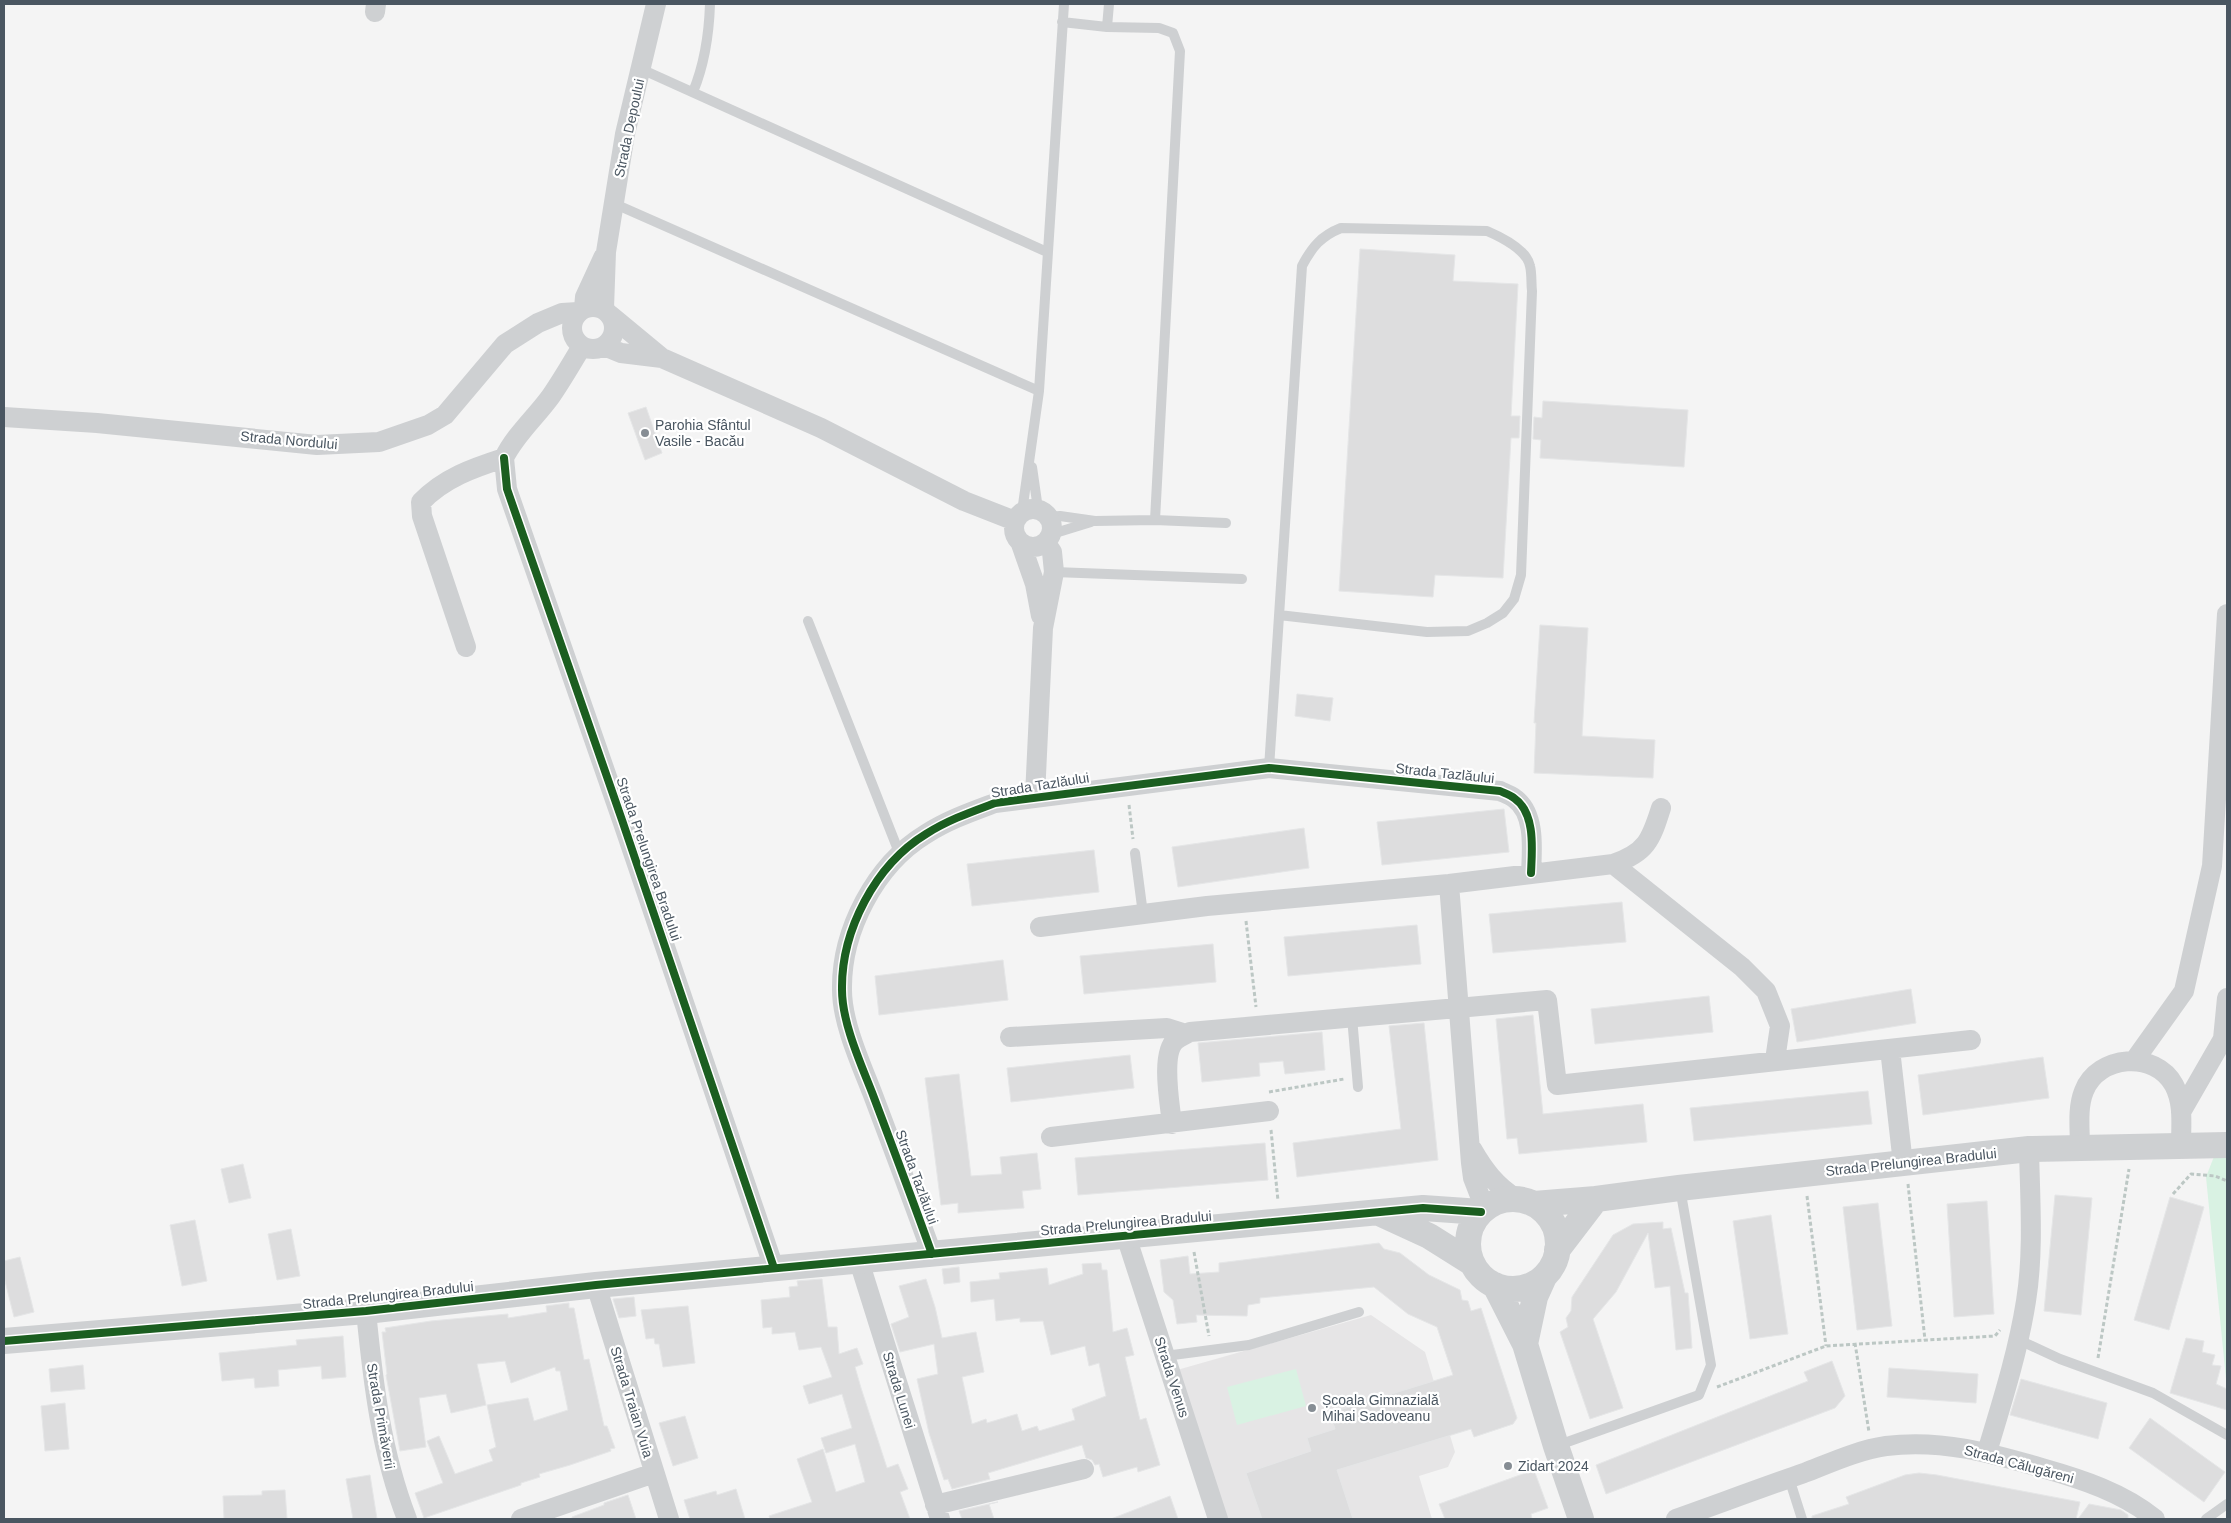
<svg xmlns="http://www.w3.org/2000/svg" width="2231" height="1523" viewBox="0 0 2231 1523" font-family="Arial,sans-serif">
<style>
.education{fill:#e6e5e6}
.green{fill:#d9f2e3}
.building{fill:#ddddde;stroke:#e5e6e7}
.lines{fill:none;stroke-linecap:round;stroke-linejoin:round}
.path{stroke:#bcc7c4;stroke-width:3;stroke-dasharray:4 2.5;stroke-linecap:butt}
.service{stroke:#ced0d2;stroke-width:10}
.minor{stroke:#ced0d2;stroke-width:20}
.tertiary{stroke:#ced0d2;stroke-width:26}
.cycleway-casing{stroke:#fff;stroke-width:11}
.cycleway{stroke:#1b5e20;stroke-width:8}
.poi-dot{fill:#868d94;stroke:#fff;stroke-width:2}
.labels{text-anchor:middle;stroke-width:4.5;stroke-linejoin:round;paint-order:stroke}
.street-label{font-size:14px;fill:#4a5661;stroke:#fff}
.poi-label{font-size:14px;fill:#4a5661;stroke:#fff;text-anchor:start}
</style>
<rect width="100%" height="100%" fill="#f4f4f4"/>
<path class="education" d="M1371 1315 1425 1352 1455 1452 1448 1467 1419 1476 1432 1519H1218L1170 1372Z"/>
<path class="green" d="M2215 1154H2227V1389L2206 1177Z
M1296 1369 1306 1406 1237 1425 1227 1387Z"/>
<path class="building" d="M1360 249 1455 255 1453 281 1518 284 1511 416H1520L1519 438H1511L1503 578 1435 575 1433 597 1339 591Z
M1543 401 1688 410 1684 467 1540 458 1541 440 1533 439 1534 417 1542 418Z
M646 407 662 453 645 460 628 413Z
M1540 625 1588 628 1582 736 1655 740 1653 778 1534 773 1536 723H1534Z
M1297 694 1333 698 1330 721 1295 716Z
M1504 809 1509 852 1382 865 1377 822Z
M1304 828 1309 868 1178 887 1172 847Z
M1094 850 1099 892 972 906 967 864Z
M1622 902 1626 942 1493 953 1489 914Z
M1417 925 1421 964 1288 976 1284 937Z
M1213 944 1216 982 1084 994 1080 956Z
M1003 960 1008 1000 879 1015 875 976Z
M1911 989 1916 1023 1797 1042 1791 1009Z
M1709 996 1713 1032 1595 1044 1591 1009Z
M1533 1015 1543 1114 1643 1104 1647 1142 1519 1154 1517 1138 1507 1139 1496 1019Z
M1424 1023 1438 1160 1297 1177 1293 1143 1401 1129 1389 1026Z
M1322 1032 1325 1070 1285 1074 1283 1061 1259 1063 1260 1076 1202 1082 1198 1043Z
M1130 1055 1134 1088 1011 1102 1007 1068Z
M2043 1057 2049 1098 1923 1115 1918 1075Z
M959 1074 971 1176 1002 1174 1000 1157 1037 1153 1041 1189 1022 1191 1024 1208 958 1213V1203L941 1205 925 1078Z
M1868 1091 1872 1124 1694 1141 1690 1108Z
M1265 1143 1268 1180 1078 1195 1075 1158Z
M243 1164 251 1198 229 1203 221 1169Z
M2055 1195 2092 1198 2081 1315 2044 1311Z
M2170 1197 2204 1207 2169 1330 2134 1320Z
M1987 1201 1994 1314 1954 1317 1947 1204Z
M1878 1203 1892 1326 1857 1330 1843 1207Z
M1771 1215 1788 1334 1750 1339 1733 1221Z
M195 1220 207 1281 182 1286 170 1225Z
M1663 1222V1229L1671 1228 1685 1293H1688L1692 1348 1676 1350 1670 1286 1655 1288 1648 1233 1616 1292 1593 1319 1623 1408 1590 1419 1560 1332 1568 1327 1566 1318 1571 1311 1572 1297 1613 1235 1633 1224Z
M291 1229 300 1276 277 1280 268 1234Z
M1379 1243 1384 1249 1400 1253 1429 1275 1460 1290 1462 1300 1468 1301 1471 1311 1481 1308 1517 1418 1513 1424 1474 1437 1471 1429 1337 1470 1353 1519H1262L1246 1473 1311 1451 1307 1438 1335 1429 1330 1413 1453 1375 1437 1327 1408 1314 1374 1287 1260 1298V1303L1248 1305 1247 1316 1196 1315 1197 1322 1177 1324 1173 1300 1164 1292 1160 1260 1188 1256 1190 1274 1219 1272V1263Z
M20 1257 34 1312 14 1317 4 1277V1261Z
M1101 1263 1102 1270H1107L1113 1332 1127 1328 1134 1355 1125 1357 1140 1420 1146 1418 1160 1465 1138 1472 1137 1467 1103 1477 1099 1464 1095 1465 1092 1460 1086 1458 1082 1445 988 1473 990 1479 952 1489 948 1479 944 1480 929 1433 917 1379 938 1374 934 1344 900 1352 891 1324 909 1317 899 1286 926 1279 935 1307 942 1338 976 1332 984 1372 962 1377 972 1424 986 1419 987 1423 1017 1414 1022 1431 1037 1426 1039 1431 1075 1420 1072 1409 1106 1396 1099 1363 1089 1366 1085 1346 1051 1355 1043 1321 1020 1322V1318L996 1321 994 1299 971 1302 970 1282 1000 1279 999 1273 1047 1268 1049 1285 1083 1274 1082 1264Z
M959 1267 960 1282 944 1284 942 1269Z
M822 1279 828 1327H837L839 1354 857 1348 863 1364 855 1367 861 1388 887 1468 898 1464 908 1489 900 1492 910 1519H770L769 1516 812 1502 797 1459 823 1449 836 1492 865 1482 855 1444 826 1453 821 1438 852 1428 842 1394 809 1404 803 1386 832 1377 821 1347 799 1350 795 1332 772 1334V1327L763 1328 761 1300 790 1297 789 1287 798 1286 797 1281Z
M634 1297 636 1316 619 1318 613 1299Z
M569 1303V1308H574L584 1360 589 1359 604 1426H607L615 1448 610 1449 611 1451 570 1465 539 1474 540 1477 521 1483V1485L424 1518 415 1493 443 1483 427 1441 439 1436 455 1474 493 1461 489 1450 496 1447 487 1405 528 1398 534 1421 568 1410 560 1371H556L555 1367 511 1383 505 1361 477 1364 486 1405 451 1413 446 1394 419 1398 426 1447 400 1451 386 1375 387 1374 382 1332H386L385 1328 431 1321 508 1314V1318L547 1312 546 1306Z
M688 1306 695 1363 663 1367 659 1344H655L654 1338 646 1339 641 1310Z
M343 1336 346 1377 322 1379 321 1366 278 1370 279 1386 255 1388 254 1378 222 1381 219 1353 297 1345 296 1340Z
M2186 1338 2204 1341 2202 1352 2215 1355 2212 1365 2221 1366 2216 1384 2227 1389V1410L2170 1393Z
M1832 1361 1845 1396 1835 1408 1606 1494 1596 1465 1808 1381 1804 1372Z
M83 1365 85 1389 51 1392 49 1369Z
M1889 1368 1978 1374 1976 1403 1887 1397Z
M2021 1379 2107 1403 2098 1439 2010 1415Z
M65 1403 69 1449 45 1451 41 1406Z
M685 1416 698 1458 673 1466 659 1423Z
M2150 1418 2225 1472 2204 1502 2129 1448Z
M1534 1470 1548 1508 1531 1514 1532 1519H1445L1439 1504Z
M1919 1473 1937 1475 2080 1502 2076 1519H1812V1516L1849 1504 1846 1497 1905 1475Z
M370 1475 377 1519H353L346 1479Z
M736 1489 745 1519H690L684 1500 716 1491 717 1495Z
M285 1490 287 1519H224L223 1496 262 1495V1491Z
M628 1495 636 1519H572V1517L604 1505V1503Z
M1170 1496 1178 1519H1111Z
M998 1502 989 1504 994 1519H962L959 1511Z
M2089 1504 2121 1510 2128 1515V1519H2078Z"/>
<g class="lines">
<path class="path" d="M1129 805 1133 839
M1246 921 1256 1007
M1269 1092 1344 1079
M1271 1130 1278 1201
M1908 1184 1925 1340
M2173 1194 2191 1174 2215 1176 2227 1181
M1807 1196 1826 1346
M1194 1252 1209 1336
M1855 1343 1869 1432
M2098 1358 2129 1169
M1717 1387 1826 1346 1995 1336 2000 1330"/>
<path class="service" d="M1107 27 1109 4
M641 69 1047 252
M693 92C705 63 709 35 710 4
M615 204 1039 391
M1032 467 1038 509
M1022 512 1039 391 1064 4
M1049 517 1060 516 1095 521 1155 520 1180 51 1173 33 1159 28 1107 27 1062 22
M1155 520 1226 523
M1052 534 1091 522
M1054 572 1242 579
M808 621 900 855
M1269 768 1302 266C1312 247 1321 236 1341 228L1487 231C1501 237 1527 250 1530 266 1532 274 1531 283 1532 291L1521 575 1514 599 1503 613 1487 623 1468 631 1427 632 1279 615
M1135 853 1143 914
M1352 1017 1358 1087
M2019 1340 2060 1359 2153 1393 2227 1435
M1165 1356 1249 1345 1359 1312
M1556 1446 1699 1395 1711 1365 1680 1188
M1789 1478 1802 1519
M2206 1519 2227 1504"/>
<path class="minor" d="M375 12 376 4
M572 328a21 21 0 1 1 42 0a21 21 0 1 1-42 0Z
M584 308 585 297 603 258
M604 309 606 252 625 134 656 4
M610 315 662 358 821 428 964 501 1015 521
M604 346 621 353 662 358
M4 417 97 423 317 445 379 442 428 425 445 415 505 344 538 323 562 313 578 312
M504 458 507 489 622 820 774 1268
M504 458C515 435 536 417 551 396 562 380 572 363 582 346
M1014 528a19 19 0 1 1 38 0a19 19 0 1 1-38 0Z
M1021 544 1035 584 1041 616
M466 647 422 516 421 502C444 478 473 468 504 458
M1035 796 1043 628 1054 572 1052 552 1046 543
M1613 864 1742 967 1766 991 1780 1026 1775 1060
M1449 884 1471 1163 1473 1178 1485 1209
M1040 927 1207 906 1449 884 1613 864C1646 853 1651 840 1661 808
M1010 1037 1167 1028 1186 1034
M1890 1049 1903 1164
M2134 1061 2184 991 2212 866 2227 614
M2181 1112 2223 1039 2227 998
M1172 1124C1170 1104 1160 1053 1176 1040 1180 1037 1185 1035 1190 1032L1547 1000 1557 1085 1971 1040
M1051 1137 1269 1111
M2080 1148C2080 1129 2077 1108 2084 1091 2098 1055 2155 1050 2174 1085 2184 1104 2181 1124 2181 1145
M1472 1149C1484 1170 1496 1186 1517 1199
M1126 1236 1218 1519
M932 1254C913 1201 893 1148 873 1095 861 1064 842 1023 842 990 841 931 875 865 926 834 948 820 971 812 995 803L1269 768 1500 791C1504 793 1510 795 1514 798 1536 813 1532 850 1531 873
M859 1261 940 1519
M596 1285 669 1519
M366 1311C373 1382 381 1452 407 1519
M1987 1452C2002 1402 2018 1352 2026 1301 2034 1252 2030 1199 2029 1149
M935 1505 1084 1469
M521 1519 654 1473
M1676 1519C1718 1504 1761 1488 1804 1473 1830 1463 1858 1450 1886 1446 1941 1439 1991 1453 2042 1468 2081 1479 2124 1493 2155 1519"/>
<path class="tertiary" d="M1468 1244a45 45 0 1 1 90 0a45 45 0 1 1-90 0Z
M1534 1204 1596 1199 1679 1188 2029 1149 2227 1145
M1379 1213 1429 1236 1472 1263
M1557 1250 1596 1199
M1495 1285 1525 1344 1556 1446 1581 1519
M4 1341 366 1311 596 1285 1423 1208 1481 1212
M1525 1344 1535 1297 1544 1277"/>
<defs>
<path id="cycleway" d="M504 458 507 489 622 820 774 1268
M932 1254C913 1201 893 1148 873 1095 861 1064 842 1023 842 990 841 931 875 865 926 834 948 820 971 812 995 803L1269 768 1500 791C1504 793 1510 795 1514 798 1536 813 1532 850 1531 873
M4 1341 366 1311 596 1285 1423 1208 1481 1212"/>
</defs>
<use href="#cycleway" class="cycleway-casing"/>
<use href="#cycleway" class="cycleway"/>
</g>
<g class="poi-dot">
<circle cx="645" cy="433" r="5"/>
<circle cx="1312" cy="1408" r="5"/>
<circle cx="1508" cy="1466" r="5"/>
</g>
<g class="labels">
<g class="street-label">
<text transform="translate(629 128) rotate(-78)" y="5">Strada Depoului</text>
<text transform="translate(289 440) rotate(5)" y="5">Strada Nordului</text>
<text transform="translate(1445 773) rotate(6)" y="5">Strada Tazlăului</text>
<text transform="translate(1040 785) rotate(-9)" y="5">Strada Tazlăului</text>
<text transform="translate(649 859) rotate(71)" y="5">Strada Prelungirea Bradului</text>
<text transform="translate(1911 1162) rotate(-6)" y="5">Strada Prelungirea Bradului</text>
<text transform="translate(917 1177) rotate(70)" y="5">Strada Tazlăului</text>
<text transform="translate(1126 1223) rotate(-5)" y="5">Strada Prelungirea Bradului</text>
<text transform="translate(388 1295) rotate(-6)" y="5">Strada Prelungirea Bradului</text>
<text transform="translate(1172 1377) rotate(72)" y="5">Strada Venus</text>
<text transform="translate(899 1390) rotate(73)" y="5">Strada Lunei</text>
<text transform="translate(632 1402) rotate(73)" y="5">Strada Traian Vuia</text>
<text transform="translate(381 1416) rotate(80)" y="5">Strada Primăverii</text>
<text transform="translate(2019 1464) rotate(15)" y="5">Strada Călugăreni</text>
</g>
<g class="poi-label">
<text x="655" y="430">Parohia Sfântul<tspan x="655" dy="16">Vasile - Bacău</tspan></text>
<text x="1322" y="1405">Școala Gimnazială<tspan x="1322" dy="16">Mihai Sadoveanu</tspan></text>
<text x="1518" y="1471">Zidart 2024</text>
</g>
</g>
<rect width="2231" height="1523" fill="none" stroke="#4a5661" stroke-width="10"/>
</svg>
